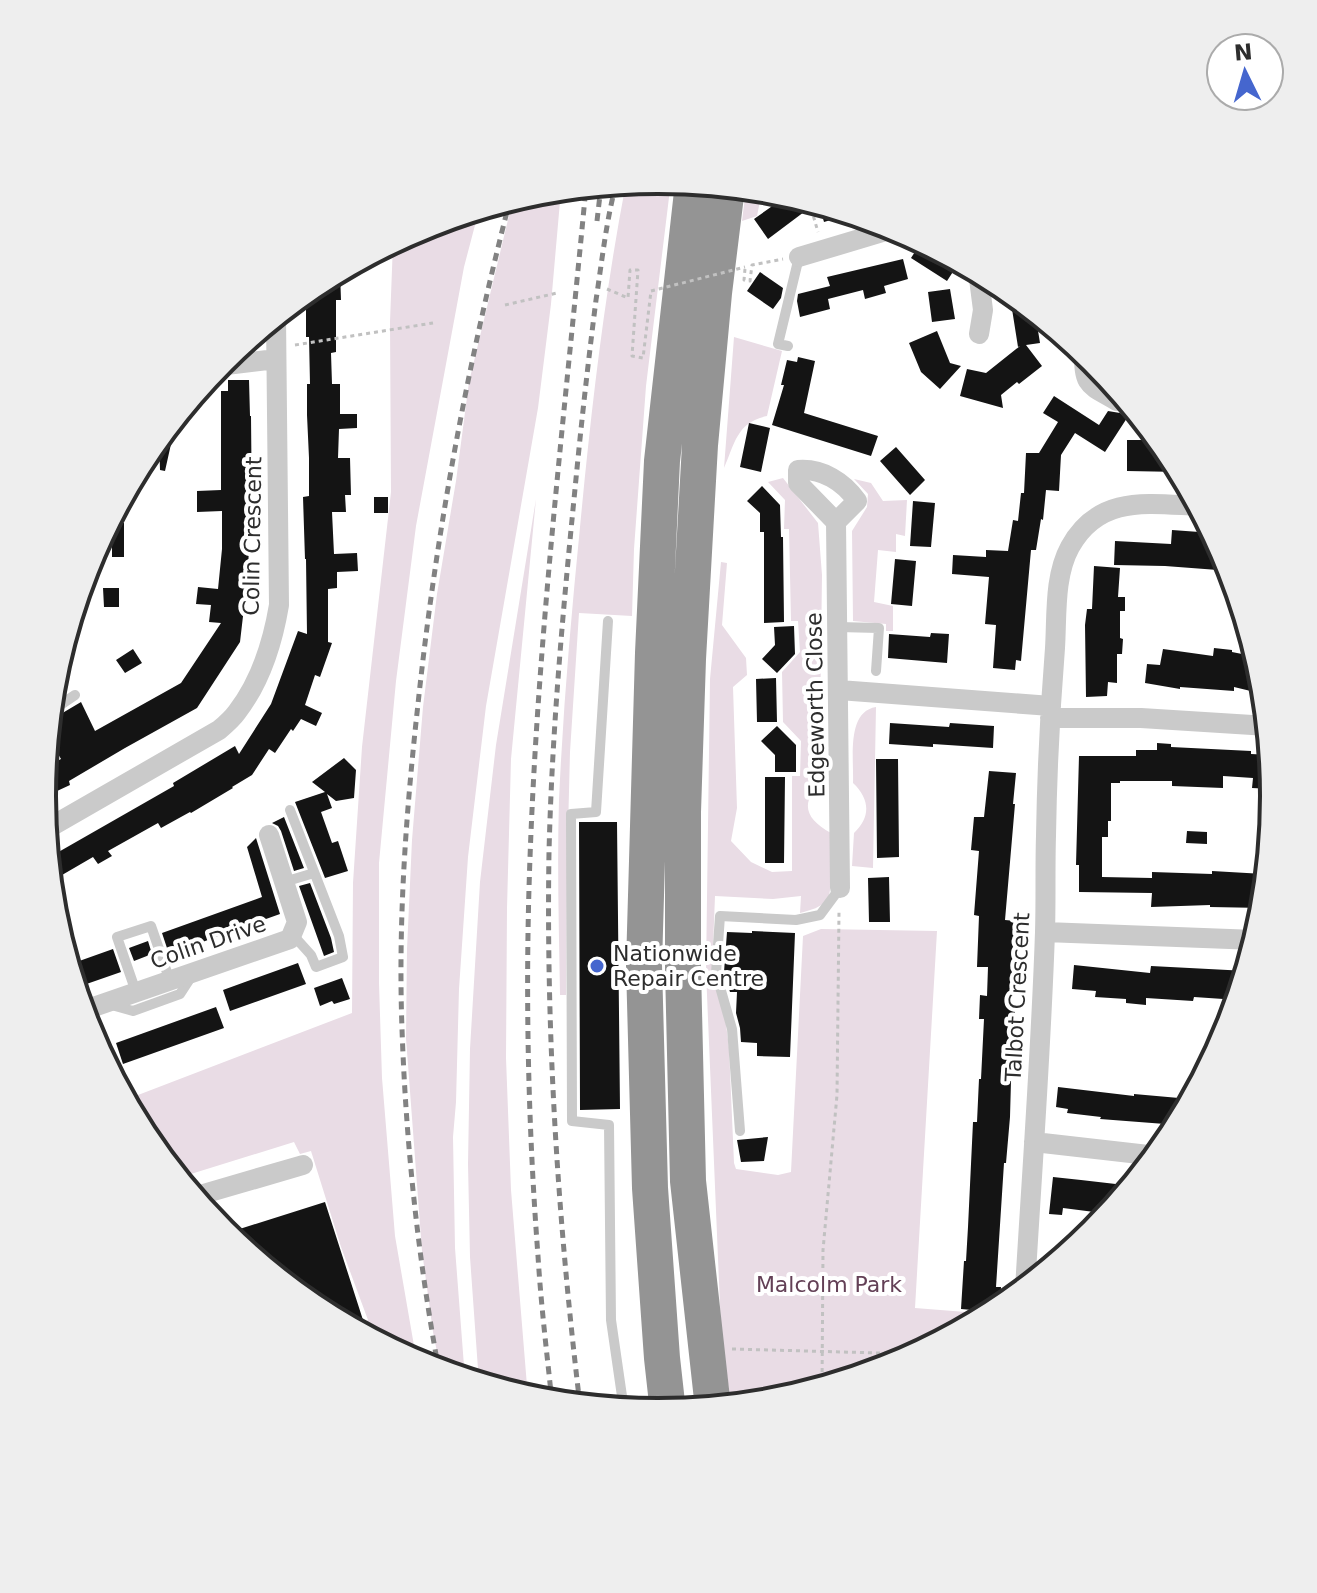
<svg xmlns="http://www.w3.org/2000/svg" width="1317" height="1593" viewBox="0 0 1317 1593" font-family="'DejaVu Sans',sans-serif">
<style>
.green{fill:#e9dce5}
.building{fill:#141414}
.lines{fill:none;stroke-linecap:round;stroke-linejoin:round}
.path{stroke:#c1c1c1;stroke-width:3;stroke-dasharray:4 4;stroke-linecap:butt}
.service{stroke:#cacaca;stroke-width:10}
.minor{stroke:#cacaca;stroke-width:20}
.motorway{stroke:#949494;stroke-width:36}
.rail{stroke:#828282;stroke-width:5;stroke-dasharray:8 6;stroke-linecap:butt}
.path-bridge{stroke:#c1c1c1;stroke-width:3;stroke-dasharray:4 4;stroke-linecap:butt}
.poi-dot{fill:#4566ce;stroke:#fff;stroke-width:3}
.labels{text-anchor:middle;stroke-width:8;stroke-linejoin:round;paint-order:stroke}
.street-label{font-size:22px;fill:#2d2d2d;stroke:#fff}
.poi-label{font-size:22px;fill:#2d2d2d;stroke:#fff;text-anchor:start}
.park-label{font-size:22px;fill:#634056;stroke:#fff}
.rim{fill:none;stroke:#2d2d2d;stroke-width:4}
</style>
<rect width="100%" height="100%" fill="#fff"/>
<path class="green" d="M659 180 671 181 646 386 634 549 632 616 579 613 570 752 567 870 566 995H560C559 930 557 865 559 800 563 709 571 618 580 527 591 412 604 297 626 183Z
M746 189 764 190 761 196 757 216 742 221Z
M561 190 551 304 538 408 486 706 468 857 459 989 456 1102 453 1137 455 1248 465 1379 441 1372 433 1332 422 1251 406 1038 407 949 412 840 423 707 437 594 456 481 469 382 513 199 539 192Z
M479 210 464 267 416 526 396 681 379 863V983L382 1078 395 1236 417 1363 354 1330 368 1320 341 1247 311 1151 300 1154 294 1142 178 1178 146 1139 125 1100 352 1013 353 883 362 747 391 492 390 322 393 243 423 227Z
M734 337 782 351 767 416C737 422 735 443 724 468Z
M783 478 818 523 822 575 820 724 823 781C799 802 805 819 831 833 831 846 833 888 828 898 822 908 810 910 800 913L801 896 773 899 715 896 712 972 725 1016 729 1048 734 1163 736 1169 778 1175 791 1172 803 936 821 929 937 931 915 1308 991 1314 894 1366 778 1401 731 1406 721 1330 706 971 710 679 721 562 727 563 722 625 746 658 747 675 733 687 737 808 731 841 751 862 772 872 792 871V776H800L801 741 783 722 782 672 800 652 798 621H791L789 529H784L785 500 768 482Z
M854 479 871 483 883 501 907 500 905 536 896 534V552L878 550 874 602 893 606V631H886V624L853 621 852 531 867 507 868 494Z
M536 499 511 759 507 908 506 1058 511 1190 528 1398 479 1383 470 1257 468 1164 470 1049 480 882 496 745Z
M876 707 873 868 852 866 854 833C871 817 870 799 853 783 854 759 846 712 876 707Z"/>
<path class="building" d="M788 195 792 196 804 212 768 239 754 219Z
M819 204 830 208 851 214 824 222Z
M922 241 958 264 947 281 911 258Z
M903 259 908 279 884 286 886 293 865 299 863 290 828 299 830 309 800 317 797 301 798 294 830 286 827 277Z
M340 271 341 300H336V352L331 353 332 384H340V414H357V428L339 429 338 458H350L351 495H345L346 512H332L334 554 357 553 358 571 337 572V588L328 589V642L332 643 320 677 315 675 305 705 322 713 316 726 301 719 293 731 291 729 275 753 269 749 252 775 232 787 233 788 191 813 190 812 161 828 158 823 108 851 112 856 98 864 93 857 50 882 48 858 174 786 173 783 235 746 239 754 271 704 298 631 307 634 306 559H305L303 497 309 496V458L307 415V384H310L309 337H306V292L316 284Z
M760 272 783 288 781 298 773 309 747 291Z
M950 289 955 319 932 322 928 292Z
M1009 290 1035 312 1040 343 1026 345 1042 366 1019 384 1017 382 1001 395 1003 408 960 396 967 369 986 373 1020 346 1018 347Z
M937 331 950 363 961 366 940 389 921 372 909 343Z
M798 357 815 361 804 413 878 436 871 456 772 425 784 385H781L787 360 797 362Z
M228 380H249L250 416H251L252 518H250L247 599H245L240 642 197 708 125 748 69 781 70 785 42 798 45 767 61 759 48 736 49 721 81 702 95 731 181 683 221 623 209 622 211 605 196 604 198 587 218 589 222 549V511L197 512V491L221 490V391H228Z
M1054 396 1099 425 1108 411 1120 413 1127 418 1105 452 1075 433 1061 455 1059 491 1046 490 1043 520 1041 519 1036 550H1031L1021 661 1016 660 1015 670 993 668 996 625 985 624 989 577 952 574 953 555 986 557V550L1008 551 1013 520 1018 521 1021 493H1024L1026 453H1039L1058 422 1043 413Z
M177 417 165 471 160 470 159 438Z
M749 423 770 428 761 472 740 467Z
M1127 440H1160L1171 454 1181 472 1127 471Z
M896 447 925 480 910 495 880 461Z
M762 486 780 505 781 537H783L784 622 764 623V532H760V513L747 501Z
M374 497H388V513H374Z
M913 501 935 503 931 547 910 546Z
M112 523H124V557H112Z
M1172 530 1213 533 1228 561 1231 571 1165 566 1114 565 1115 541 1171 544Z
M895 559 916 561 912 606 891 604Z
M1094 566 1120 568 1118 597H1125V611H1120V638L1123 639 1122 654H1117V683L1108 682 1107 696 1086 697 1085 625 1087 609H1092Z
M103 588H119V607H104Z
M794 626 795 654 777 673 762 659 775 645 774 627Z
M931 633 949 634 947 663 888 658 889 634 930 637Z
M1214 648 1232 650V652L1257 657 1263 676 1259 693 1234 687V691L1180 687V689L1145 683 1147 664 1160 665 1163 649 1213 656Z
M133 649 142 663 125 673 116 660Z
M776 678 777 722H757L756 679Z
M890 723 949 727 950 723 994 726 993 748 933 744V747L889 744Z
M777 726 796 745V772H775V755L761 741Z
M1157 743 1171 744V747L1251 751V754L1271 755 1274 789 1252 788 1253 778 1223 776V788L1172 786V781H1120V783H1111V821H1108V837H1102V877L1152 878V872L1212 874V871L1264 874V878H1267L1264 908 1210 907V905L1151 907 1152 893 1079 892V865H1076L1079 756H1136V750H1157Z
M344 758 356 770 354 798 336 801 327 794 332 808 321 812 332 843 338 841 348 871 325 878 295 802 325 792 312 782Z
M876 759H898L899 857 877 858Z
M989 771 1016 773 1013 804H1015L1005 920 1016 921 1012 1004 1015 1005V1020H1012L1009 1081H1011L1010 1117 1006 1163H1004L996 1287H1001L1000 1302 984 1301 983 1311 961 1309 964 1261H966L968 1227 973 1122H977L979 1079H981L984 1019H979L980 995 987 996 988 967H977L979 916 974 915 979 851 971 850 974 817H984Z
M765 777H785L784 863H765Z
M284 817 304 868 294 871 281 831 278 826 272 823Z
M579 822H617L620 1109 580 1110Z
M1187 831 1207 832V844L1186 843Z
M256 838 280 914 169 954 162 933 262 897 247 847Z
M889 877 890 922H869L868 878Z
M310 883 331 938 334 952 324 956 299 886Z
M752 931 795 933 790 1057 757 1056V1043L741 1042 740 1028 736 1013 737 992H730L724 972 727 932 752 933Z
M148 941 152 954 134 961 129 948Z
M113 949 121 972 75 988 68 965Z
M298 963 306 984 230 1011 223 990Z
M1074 965 1150 973 1151 966 1247 971 1238 1000 1194 997 1193 1001 1146 998V1005L1126 1003V999L1095 997 1096 991 1072 989Z
M342 978 350 999 334 1004 332 1001 320 1006 314 988Z
M216 1007 224 1028 123 1064 116 1043Z
M1058 1087 1134 1096V1094L1179 1098V1100L1191 1102 1178 1125 1100 1119 1101 1117 1067 1113 1068 1109 1056 1107Z
M768 1137 764 1161 741 1162 737 1140Z
M1053 1177 1081 1180 1133 1186 1110 1214 1063 1208 1062 1215 1049 1214Z
M325 1202 363 1320 346 1325 316 1309 224 1234Z"/>
<g class="lines">
<path class="path" d="M809 201 818 232
M745 269 744 280 750 281 752 265 783 259
M607 289 628 298 630 270H638L632 356 643 358 651 291
M505 305 557 293
M295 345 433 323
M732 1349 917 1354
M822 1388 823 1250 837 1095 839 912"/>
<path class="service" d="M788 346 778 344 799 257
M608 621 596 812 571 814 572 1121 609 1125 611 1320 624 1410
M838 627 879 628 876 671
M50 712 75 695
M290 810 339 936 343 957 316 967 311 955 293 935
M284 882 314 873
M136 992 117 937 151 926 170 981
M108 1004 133 1011 180 994 193 974
M740 1131 732 1029 716 973 720 916 796 920 820 915 840 888"/>
<path class="minor" d="M799 257 896 228
M978 271 983 310 979 334
M1084 352C1084 387 1088 384 1117 401
M218 366 276 359
M836 522 798 483V470C822 468 844 482 857 501L836 522 840 888
M839 690 1051 706
M1050 718H1141L1268 726
M45 830 219 730C225 725 232 719 237 712 260 682 273 641 279 605L276 317
M1045 932 1256 940
M82 1011 290 939 297 922 269 835
M1034 1142 1157 1156
M193 1197 303 1165
M1025 1289C1032 1171 1041 1052 1045 932 1046 900 1045 868 1046 836 1047 773 1050 710 1055 648 1057 616 1054 576 1070 547 1099 494 1149 504 1199 506"/>
<path class="motorway" d="M713 1408 688 1181 683 968V812L688 659 700 445 714 293 727 187
M668 1412 662 1358 650 1188 644 965 653 653 662 461 693 183"/>
<path class="rail" d="M597 221 601 186
M439 1371C418 1258 406 1144 402 1029 398 921 406 812 418 704 436 534 467 366 510 200
M552 1402C547 1354 541 1305 538 1256 528 1124 525 991 530 858 538 634 565 411 586 187
M580 1405C558 1222 546 1036 549 852 552 731 563 610 575 489 581 426 588 363 596 300 602 261 606 222 616 184"/>
<path class="path-bridge" d="M651 291 745 267"/>
</g>
<circle class="poi-dot" cx="597" cy="966" r="8"/>
<g class="labels">
<g class="street-label">
<text transform="translate(252 536) rotate(-89)" y="8">Colin Crescent</text>
<text transform="translate(815 705) rotate(-91)" y="8">Edgeworth Close</text>
<text transform="translate(208 942) rotate(-19)" y="8">Colin Drive</text>
<text transform="translate(1017 997) rotate(-87)" y="8">Talbot Crescent</text>
</g>
<g class="poi-label">
<text x="613" y="961">Nationwide<tspan x="613" dy="25">Repair Centre</tspan></text>
</g>
<g class="park-label">
<text x="829" y="1292">Malcolm Park</text>
</g>
</g>
<path d="M0 0H1317V1593H0ZM56 796a602 602 0 1 1 1204 0a602 602 0 1 1-1204 0Z" fill="#eee" fill-rule="evenodd"/>
<path class="rim" d="M56 796a602 602 0 1 1 1204 0a602 602 0 1 1-1204 0Z"/>
<g transform="translate(1245 72) rotate(355)"><circle r="38" fill="#ffffff" stroke="#ababab" stroke-width="2"/>
<path d="M0-6L14 30L0 20L-14 30Z" fill="#4566ce"/>
<text y="-12" font-size="22" font-weight="bold" text-anchor="middle" fill="#2d2d2d">N</text>
</g>
</svg>
